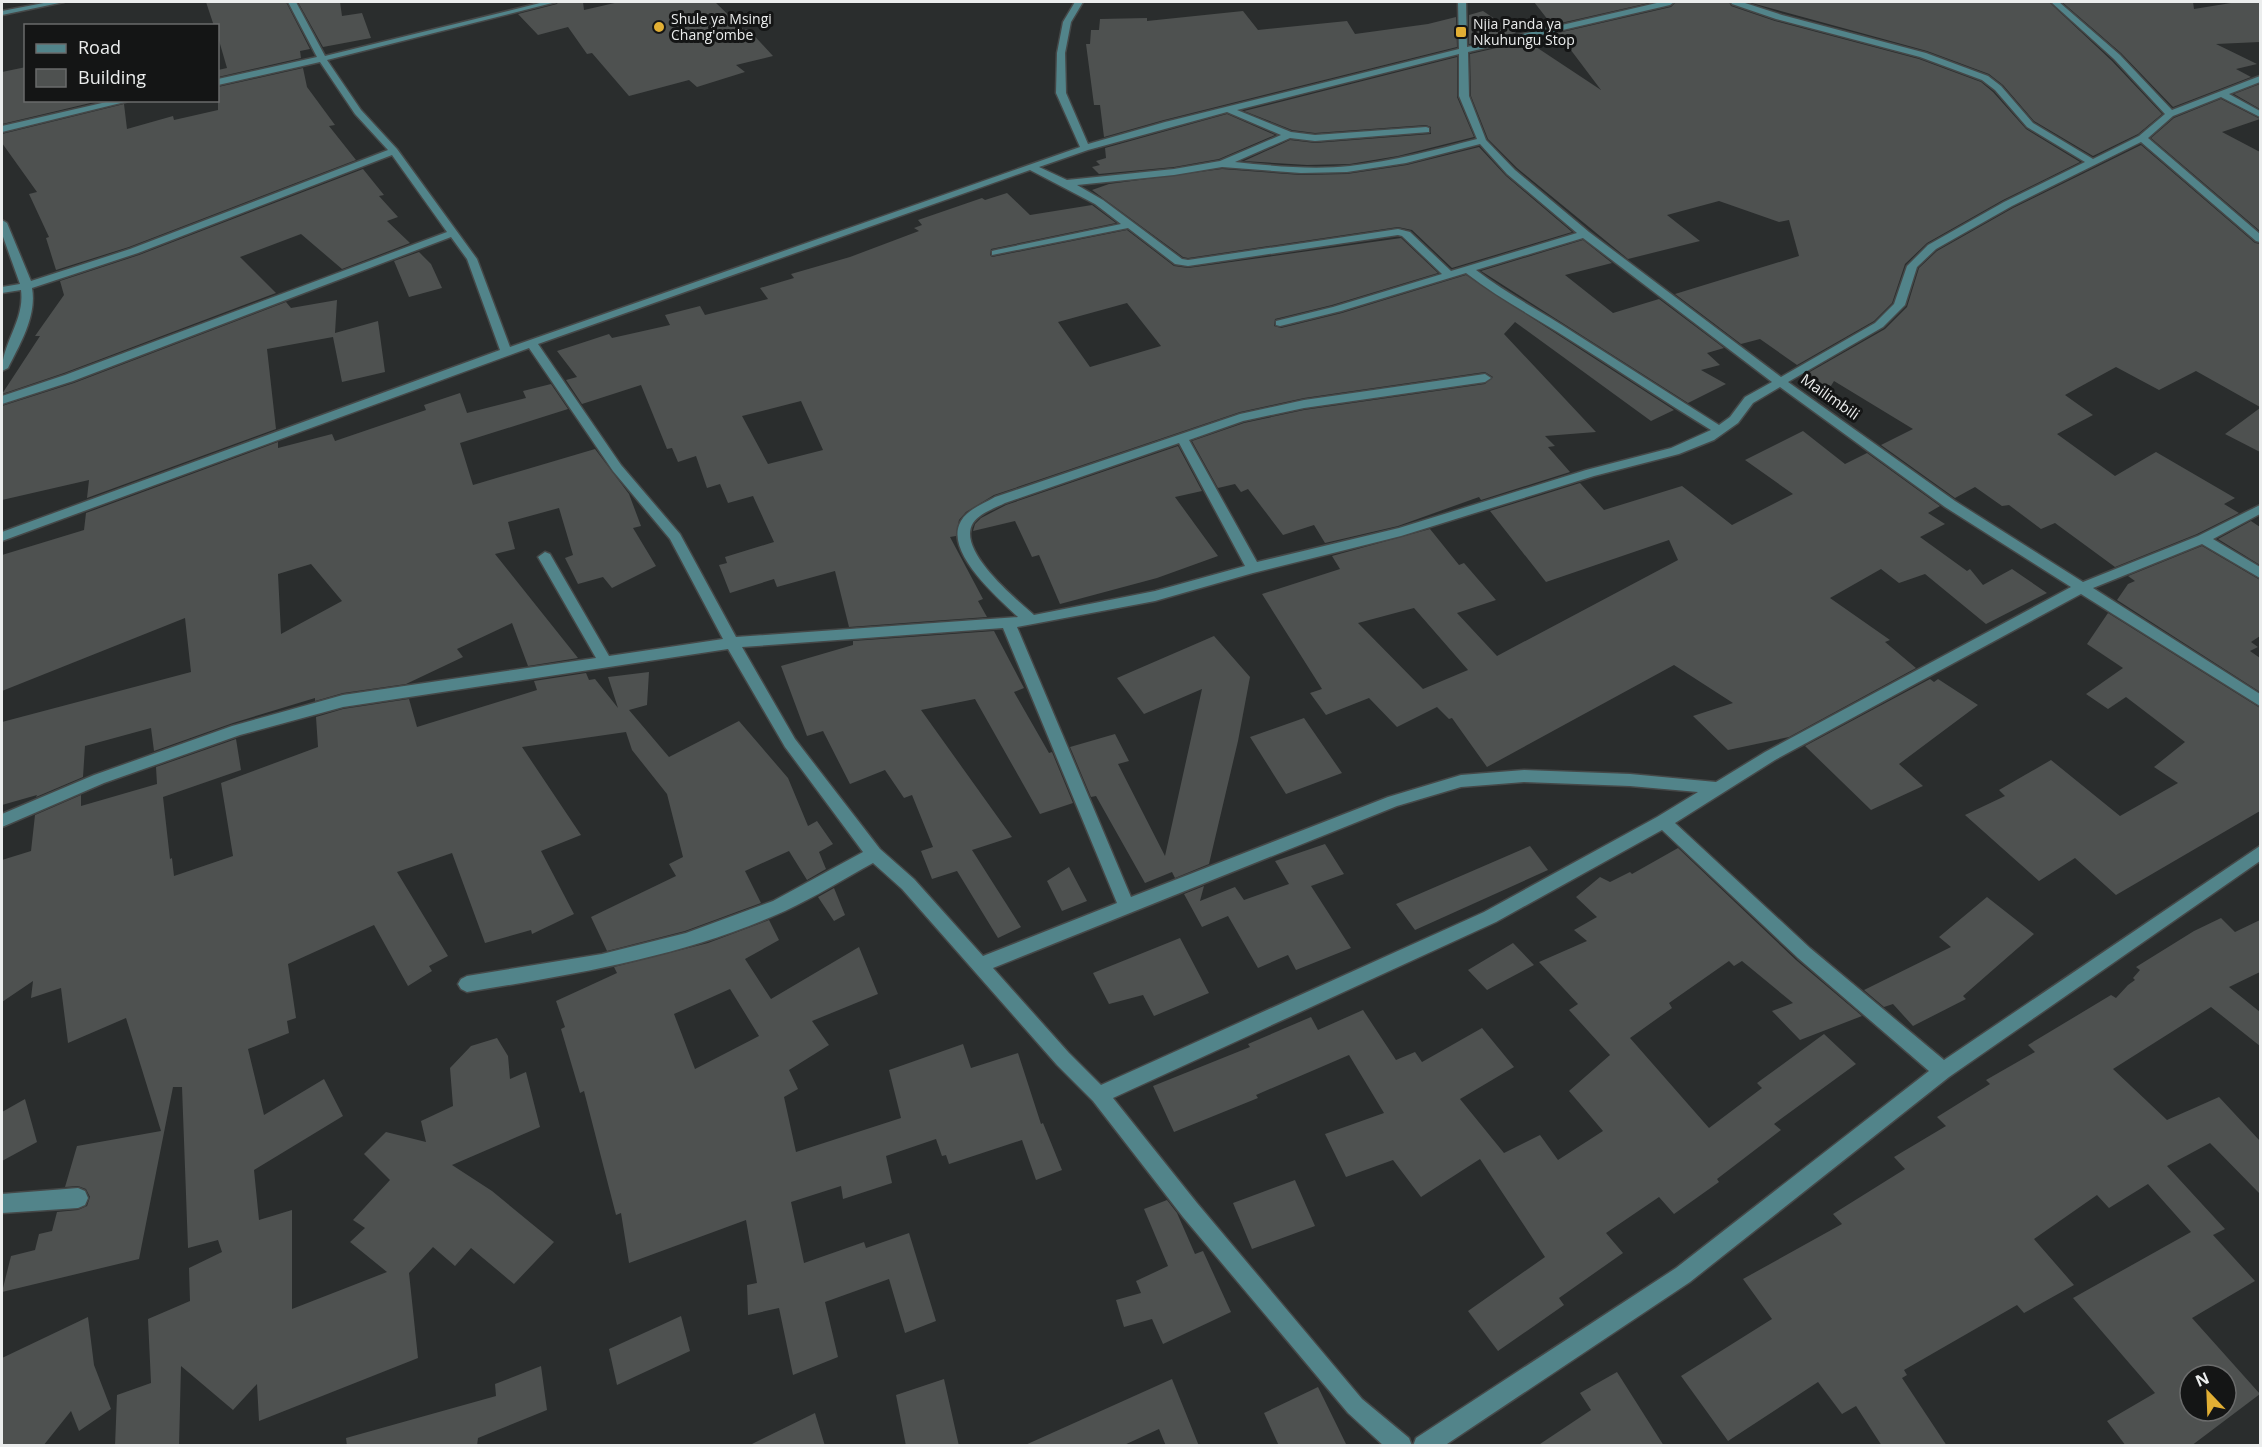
<svg xmlns="http://www.w3.org/2000/svg" width="2262" height="1447" viewBox="0 0 2262 1447" font-family="'Open Sans',sans-serif">
<style>
.building{fill:#4e5150;fill-rule:evenodd}
.lines{fill:none;stroke-linecap:round;stroke-linejoin:round}
.minor-casing{stroke:#454848;stroke-width:3}
.minor{fill:#52848a;fill-rule:evenodd}
.poi-dot{fill:#e2af34;stroke:#141515;stroke-width:2}
.labels{text-anchor:middle;stroke-width:6;stroke-linejoin:round;paint-order:stroke}
.far-poi-label{font-size:14px;fill:#ebeded;stroke:#141515;text-anchor:start}
.street-label{font-size:15px;fill:#ebeded;stroke:#141515}
</style>
<rect width="100%" height="100%" fill="#2a2d2d"/>
<path class="building" d="M206 2H286L310 49 300 51 301 58 218 77V70L227 68 218 37V26H214Z
M298 2H340L342 16 362 13 371 38 323 47Z
M558 2H583L584 10 619 2H715L744 30 748 29 773 56 736 65 745 72 697 87 689 80 629 96 592 53 587 54 568 27 538 35 518 14 557 4Z
M1534 2H1653L1552 25Z
M1676 2H1729L1731 6 1775 21 1919 59 1981 82 1993 92 2026 129 2080 162 2003 200 1927 243 1905 264 1892 303 1874 321 1797 365 1760 339 1741 344 1675 294 1799 256 1789 220 1779 222 1719 201 1667 215 1700 241 1628 259 1517 168 1488 139 1471 96 1470 54 1527 41 1601 90 1558 33 1671 7Z
M1748 2H2049L2112 61 2162 114 2138 134 2093 156 2034 121 2003 85 1989 74 1927 51Z
M2062 2H2193L2194 9 2237 2H2260V42L2216 44 2257 64 2236 69 2251 77 2173 107 2121 53Z
M1243 11 1258 30 1347 21 1355 34 1428 24 1456 17 1457 47 1164 120 1104 137 1100 105H1094L1086 44H1090L1091 30H1099L1100 19 1147 18V21Z
M1483 11 1516 33 1469 44V15Z
M1457 57V97L1474 137 1398 156 1350 164 1307 165 1244 161 1290 140 1315 143 1431 134V127L1426 125 1315 133 1292 130 1244 111Z
M26 67V100H103L2 124V72Z
M303 68 307 87 335 125 329 126 356 160 129 247 56 270 46 238 49 237 29 194 37 192 2 143V134L124 104 127 129 173 116 174 120 218 110V87Z
M2260 84V109L2234 94Z
M2221 99 2260 119 2222 132 2260 152V231L2151 138 2174 118Z
M1227 114 1275 135 1219 159 1174 167 1099 174 1092 167 1100 165 1096 161 1106 158 1105 148Z
M2141 145 2255 243 2260 244V407L2196 371 2159 390 2116 367 2065 395 2093 415 2057 434 2115 476 2156 452 2235 498 2224 504 2239 513 2197 534 2115 567 2055 523 2041 529 2009 505 2002 506 1975 487 1955 498 1881 445 1913 429 1834 381 1829 389 1808 373 1885 329 1907 307 1919 268 1937 251 2013 208Z
M1479 147 1506 176 1572 232 1452 268 1412 230 1398 227 1188 258 1183 257 1092 190 1109 184 1222 169 1301 175 1347 174 1407 165Z
M363 169 384 195 379 196 398 217 387 221 410 243 342 269 301 234 240 257 276 293 64 373 2 394 40 336H35L64 295 60 281 139 255Z
M1007 193 1030 215 1092 205 1116 223 991 249 990 255 992 257 1127 230 1174 266 1188 268 1401 238 1438 273 1332 305 1275 319 1274 326 1281 328 1342 313 1466 275 1674 410 1651 421 1515 322 1504 334 1596 432 1545 436 1555 446 1548 447 1570 472 1481 500 1479 497 1398 526 1325 543 1314 525 1283 535 1248 489 1241 492 1235 484 1218 488 1192 441 1244 423 1304 410 1485 384 1493 377 1485 372 1304 398 1240 412 994 495 966 512 959 520 956 536 950 537 983 599 978 601 987 617 849 627 835 571 777 587 774 579 730 593 719 565 727 563 725 557 774 542 753 496 728 503 720 484 707 488 696 456 678 462 672 448 667 449 641 385 582 404 566 380 577 377 557 351 609 334 612 338 670 325 665 315 700 306 705 315 768 299 760 288 794 278 791 274 850 257 919 231 914 228 922 225 918 220 982 198 985 200ZM1127 303 1161 346 1090 367 1058 322ZM801 401 823 450 768 464 742 416Z
M1583 240 1612 263 1565 275 1613 313 1659 299 1724 348 1707 353 1720 365 1701 370 1726 384 1688 403 1481 271Z
M419 252 431 264 442 288 409 297 394 261Z
M337 300 335 333 378 321 385 372 342 382 333 337 267 349 276 429 87 498 89 480 2 500V406L74 383 286 302 291 308Z
M551 384 568 409 460 443 473 485 595 449 629 494 641 526 633 528 656 566 612 588 603 577 578 584 565 558 573 555 559 508 508 522 515 549 495 554 578 658 528 666 512 623 457 649 463 657 406 684 343 693 315 701V698L233 723 154 751 151 728 85 746 83 777 36 797 37 795 2 805V722L191 672 185 618 2 691V555L84 530 86 513 278 442V448L332 434 335 441 426 410 424 405 460 393 467 413 526 398 523 391ZM311 564 342 601 281 634 278 574Z
M2260 408V452L2225 434Z
M1803 431 1845 464 1867 453 1940 506 1928 513 1945 524 1920 537 1967 571 1970 569 1983 585 2012 569 2047 593 1986 624 1925 574 1899 583 1881 569 1830 598 1890 640 1885 642 1916 668 1789 737 1728 750 1693 716 1733 703 1674 665 1487 767 1452 718 1449 719 1437 707 1397 727 1369 698 1326 715 1310 693 1322 689 1262 594 1340 569 1332 556 1430 529 1459 565 1464 563 1496 600 1457 613 1497 656 1678 560 1669 540 1546 582 1490 511 1580 483 1604 510 1682 486 1732 525 1793 494 1745 460ZM1414 608 1468 670 1423 689 1358 623Z
M1178 446 1202 491 1175 497 1218 556 1157 578 1060 604 1039 555 1032 557 1015 521 973 531 975 524 981 518 1006 505Z
M2251 521 2260 527V565L2218 539Z
M2202 546 2260 580V636L2251 642 2258 647 2250 651 2260 658V692L2117 600 2128 584 2135 581 2128 576Z
M2108 613 2260 708V811L2116 895 2075 858 2039 881 1965 815 2005 796 1999 790 2051 760 2120 816 2178 783 2154 767 2185 742 2126 697 2108 709 2086 694 2123 668 2087 644Z
M994 631 1024 688 1014 692 1049 753 1052 752 1073 803 1040 814 975 699 921 710 1012 837 972 850 1021 927 998 938 957 871 932 879 921 851 933 847 912 795 904 798 885 770 850 784 823 731 807 736 781 666 853 645V641Z
M1214 636 1250 677 1238 741 1209 864 1175 878 1172 872 1145 883 1096 796 1091 797 1070 747 1115 734 1129 761 1118 764 1165 856 1202 689 1144 714 1117 678Z
M649 672 647 705 629 710 669 757 739 721 788 778 808 826 817 821 833 844 819 852 826 869 807 880 789 851 745 871 761 903 685 931 607 951 591 917 676 876 669 864 683 857 667 794 632 750 626 732 522 747 581 835 541 851 574 914 532 934 531 930 485 943 452 853 397 872 448 956 429 966 432 971 408 986 374 925 288 964 296 1018 287 1021 289 1033 248 1049 264 1115 324 1079 343 1116 254 1170 259 1220 292 1210V1309L387 1272 350 1242 365 1228 353 1220 390 1180 364 1154 386 1132 426 1142 421 1121 453 1106 450 1068 471 1046 497 1038 508 1056 510 1079 526 1072 540 1127 452 1165 492 1191 554 1242 514 1284 471 1248 455 1266 433 1247 409 1273 418 1358 259 1421 257 1384 233 1410 181 1366 179 1446H115L117 1395 151 1383 148 1319 190 1301 189 1268 222 1252 218 1240 188 1248 182 1087H173L139 1259 2 1292 11 1256 35 1250 39 1234 52 1231 57 1212 78 1210 87 1206 90 1197 86 1189 78 1186 65 1187 77 1146 161 1131 126 1018 68 1043 61 988 31 998 33 981 2 1002V860L31 851 35 815 81 795V806L157 784 156 767 236 739 241 770 163 797 170 859 172 858 174 876 233 856 221 783 318 747 316 717 343 709 409 699 417 727 537 690 534 681 586 673 589 680 595 679 618 708 608 677Z
M1930 679 1934 682 1938 679 1978 705 1899 764 1923 786 1871 810 1805 746Z
M1304 718 1342 773 1286 794 1250 737Z
M1325 844 1344 874 1311 886 1351 948 1296 970 1288 955 1258 968 1228 916 1202 927 1184 894 1204 886 1200 901 1235 887 1244 900 1289 884 1275 861Z
M1530 846 1548 870 1415 930 1396 904Z
M1678 848 1796 960 1862 1016 1800 1040 1772 1011 1793 1003 1742 961 1734 966 1729 961 1669 1003 1672 1008 1630 1038 1709 1128 1762 1088 1757 1083 1824 1034 1856 1064 1774 1124 1781 1130 1717 1179 1719 1182 1674 1214 1659 1197 1606 1233 1623 1253 1559 1298 1564 1305 1498 1351 1468 1311 1545 1257 1480 1159 1421 1197 1393 1160 1346 1177 1325 1134 1384 1113 1349 1055 1256 1095 1258 1098 1174 1132 1153 1086 1250 1047 1248 1044 1311 1017 1318 1030 1363 1010 1396 1060 1415 1052 1422 1062 1482 1028 1514 1067 1460 1099 1504 1153 1540 1135 1558 1160 1603 1131 1569 1091 1610 1055 1569 1010 1578 1004 1539 962 1587 941 1574 930 1597 917 1576 897 1600 877 1610 882 1630 872 1632 874Z
M1069 867 1087 901 1062 911 1047 881Z
M834 888 845 915 834 921 818 897Z
M1987 897 2034 934 1963 996 1966 999 1913 1026 1893 1004 1884 1007 1864 990 1951 947 1939 937Z
M2221 918 2235 932 2260 920V972L2229 987 2260 1012V1046L2211 1007 2113 1069 2167 1120 2219 1097 2260 1141V1194L2210 1143 2167 1166 2225 1229 2213 1235 2255 1281 2192 1318 2260 1394 2191 1446H2126L2107 1421 2155 1393 2073 1298 2191 1232 2148 1184 2109 1208 2097 1195 2034 1239 2074 1285 2024 1313 2017 1305 1904 1370 1907 1375 1902 1378 1947 1446H1882L1856 1406 1842 1414 1818 1382 1728 1441 1681 1376 1772 1319 1743 1279 1842 1224 1833 1214 1905 1169 1894 1157 1946 1126 1937 1117 1990 1084 1986 1080 2035 1052 2028 1045 2111 995 2116 998 2128 985 2135 980 2133 978 2140 970 2136 967 2194 931ZM2190 1375H2226V1411H2190Z
M769 920 779 940 745 959 771 999 859 947 878 994 812 1021 829 1045 789 1070 798 1089 784 1097 796 1152 901 1118 889 1070 963 1044 971 1068 1018 1053 1041 1124 1043 1123 1062 1170 1036 1180 1022 1140 949 1164 946 1155 942 1156 936 1139 886 1156 892 1183 843 1199 841 1186 791 1202 804 1263 864 1242 866 1248 909 1233 936 1321 905 1333 889 1279 825 1302 838 1357 793 1375 779 1308 748 1315 747 1285 757 1283 746 1220 629 1263 621 1213 616 1215 584 1091 580 1093 561 1029 565 1027 556 1001 617 973 614 967 708 943ZM730 989 759 1036 695 1069 674 1014Z
M1180 938 1209 993 1154 1016 1143 995 1109 1004 1093 973Z
M1513 943 1534 965 1487 990 1468 970Z
M25 1099 37 1142 2 1161V1112Z
M1295 1180 1315 1226 1252 1249 1233 1203Z
M1167 1200 1177 1213 1195 1254 1203 1251 1231 1312 1163 1344 1152 1319 1124 1327 1116 1300 1141 1293 1136 1281 1168 1266 1144 1209Z
M681 1316 690 1351 617 1385 609 1349Z
M88 1317 94 1365 111 1409 79 1431 71 1411 43 1446H2V1358Z
M541 1366 547 1410 478 1438 477 1446H347L346 1438 496 1396 495 1384Z
M1617 1372 1664 1446H1537L1591 1410 1580 1393Z
M944 1379 959 1446H906L896 1395Z
M1172 1379 1199 1446H1166L1159 1429 1122 1446H1023Z
M1318 1387 1347 1446H1279L1264 1413Z
M815 1413 825 1446H748Z"/>
<g class="lines">
<defs>
<path id="minor" d="M49 2H64L2 15V11Z
M288 2H296L325 56 544 2H556L327 60 361 110 397 149 477 259 510 347 1080 147 1056 93 1057 53 1063 22 1075 2H1083L1071 22 1065 53 1066 93 1088 144 1165 122 1459 49 1458 2H1466L1467 47 1661 2H1674L1670 5 1468 52 1469 96 1486 140 1515 170 1589 232 1781 377 1875 323 1894 304 1907 266 1928 245 2004 202 2085 162 2027 127 1995 90 1982 80 1920 57 1776 19 1732 4 1731 2H1742L1782 15 1926 53 1988 76 2001 86 2033 123 2093 159 2139 136 2165 114 2114 59 2051 2H2059L2120 55 2172 110 2260 76V82L2229 94 2260 111V117L2221 97 2173 116 2148 138 2260 234V242L2256 241 2141 142 2012 206 1936 249 1917 267 1905 305 1883 327 1788 382 1955 501 2083 582 2198 536 2260 505V514L2213 539 2260 567V578L2202 544 2093 588 2260 694V706L2081 594 1775 760 1675 823 1810 948 1944 1060 2260 846V861L1949 1077 1690 1282 1444 1446H1413L1416 1438 1676 1268 1929 1071 1798 958 1662 830 1496 922 1113 1098 1197 1203 1362 1399 1409 1438 1412 1446H1384L1348 1413 1183 1217 1093 1101 1057 1065 902 889 873 863C844 879 815 897 785 911 683 957 576 974 467 992L461 989 458 984 461 979 467 976 602 954 686 933 773 901 863 852 785 747 728 649 343 707 240 735 104 783 2 827V814L94 775 232 726 343 695 596 658 538 557 545 552 550 554 609 656 723 639 670 539 613 471 529 348 2 541V532L500 350 467 259 451 237 73 381 2 404V396L65 375 447 232 392 155 138 253 32 288C37 316 20 344 8 368L2 371C2 343 25 320 21 290L2 293V287L20 284 2 234V220L7 223 31 281 130 249 388 150 355 114 320 62 218 85V79L317 57ZM1459 54V96L1477 139C1435 150 1393 161 1350 166 1312 170 1273 166 1235 162L1290 138 1315 141 1429 132V128L1426 127 1315 135 1291 132 1237 110ZM1227 112 1281 135 1220 161 1174 169 1067 180 1039 167 1088 150ZM1480 144 1507 174 1577 233 1451 271 1410 232 1398 229 1188 260 1182 259 1103 200 1077 185 1174 175 1222 167 1301 173 1347 172 1406 163ZM1030 170 1095 204 1121 224 996 250 992 251V255L1128 228 1175 264 1188 266 1398 235 1402 236 1442 274 1333 307 1276 321V325L1280 326 1341 311 1466 273C1498 298 1533 316 1567 338 1615 368 1662 400 1711 430L1671 448 1586 470 1399 528 1257 562 1189 440 1243 421 1304 408 1485 382 1491 378 1485 374 1304 400 1240 414 995 497C983 504 968 509 961 521 943 551 998 598 1018 617L736 637 680 534 621 465 538 344ZM1583 238 1772 382 1745 397 1730 417 1719 425C1671 395 1624 364 1576 334 1543 312 1508 295 1476 270ZM1780 387 1945 507 2071 587 1765 752 1716 782 1630 774 1524 770 1461 775 1388 797 1131 897 1017 627 1155 601 1253 573 1401 536 1594 476 1679 454 1714 440 1738 423 1753 403ZM1179 443 1245 566 1155 591 1034 615C1016 599 956 550 973 523 980 513 995 508 1005 503ZM1003 628 1117 903 983 956 914 879 880 849 795 739 742 647ZM1524 782 1630 786 1698 792 1657 817 1484 912 1101 1085 1069 1053 993 968 1397 806 1461 787Z
M115 100H133L2 132V126Z
M78 1188 85 1191 88 1198 85 1205 78 1208 2 1213V1194Z"/>
</defs>
<use href="#minor" class="minor-casing"/>
<use href="#minor" class="minor"/>
</g>
<g class="poi-dot">
<circle cx="659" cy="27" r="6"/>
<rect x="1455" y="26" width="12" height="12" rx="3"/>
</g>
<g class="labels">
<g class="far-poi-label">
<text x="671" y="24">Shule ya Msingi<tspan x="671" dy="16">Chang'ombe</tspan></text>
<text x="1473" y="29">Njia Panda ya<tspan x="1473" dy="16">Nkuhungu Stop</tspan></text>
</g>
<g class="street-label">
<text transform="translate(1830 397) rotate(35)" y="5">Mailimbili</text>
</g>
</g>
<rect width="2262" height="1447" fill="none" stroke="#ebeded" stroke-width="6"/>
<rect x="24" y="24" width="195" height="78" fill="#141515" stroke="#6a6b6b" stroke-width="1.5"/>
<rect x="36" y="44" width="30" height="9" fill="#52848a" stroke="#6a6b6b" stroke-width="1.5"/>
<text x="78" y="54" font-size="18" fill="#ebeded">Road</text>
<rect x="36" y="69" width="30" height="18" fill="#4e5150" stroke="#6a6b6b" stroke-width="1.5"/>
<text x="78" y="84" font-size="18" fill="#ebeded">Building</text>
<g transform="translate(2208 1393) rotate(337)"><circle r="28" fill="#141515" stroke="#6a6b6b" stroke-width="1.5"/>
<path d="M0-4.5L10 22L0 15L-10 22Z" fill="#e2af34"/>
<text y="-9" font-size="16" font-weight="bold" text-anchor="middle" fill="#ebeded">N</text>
</g>
</svg>
